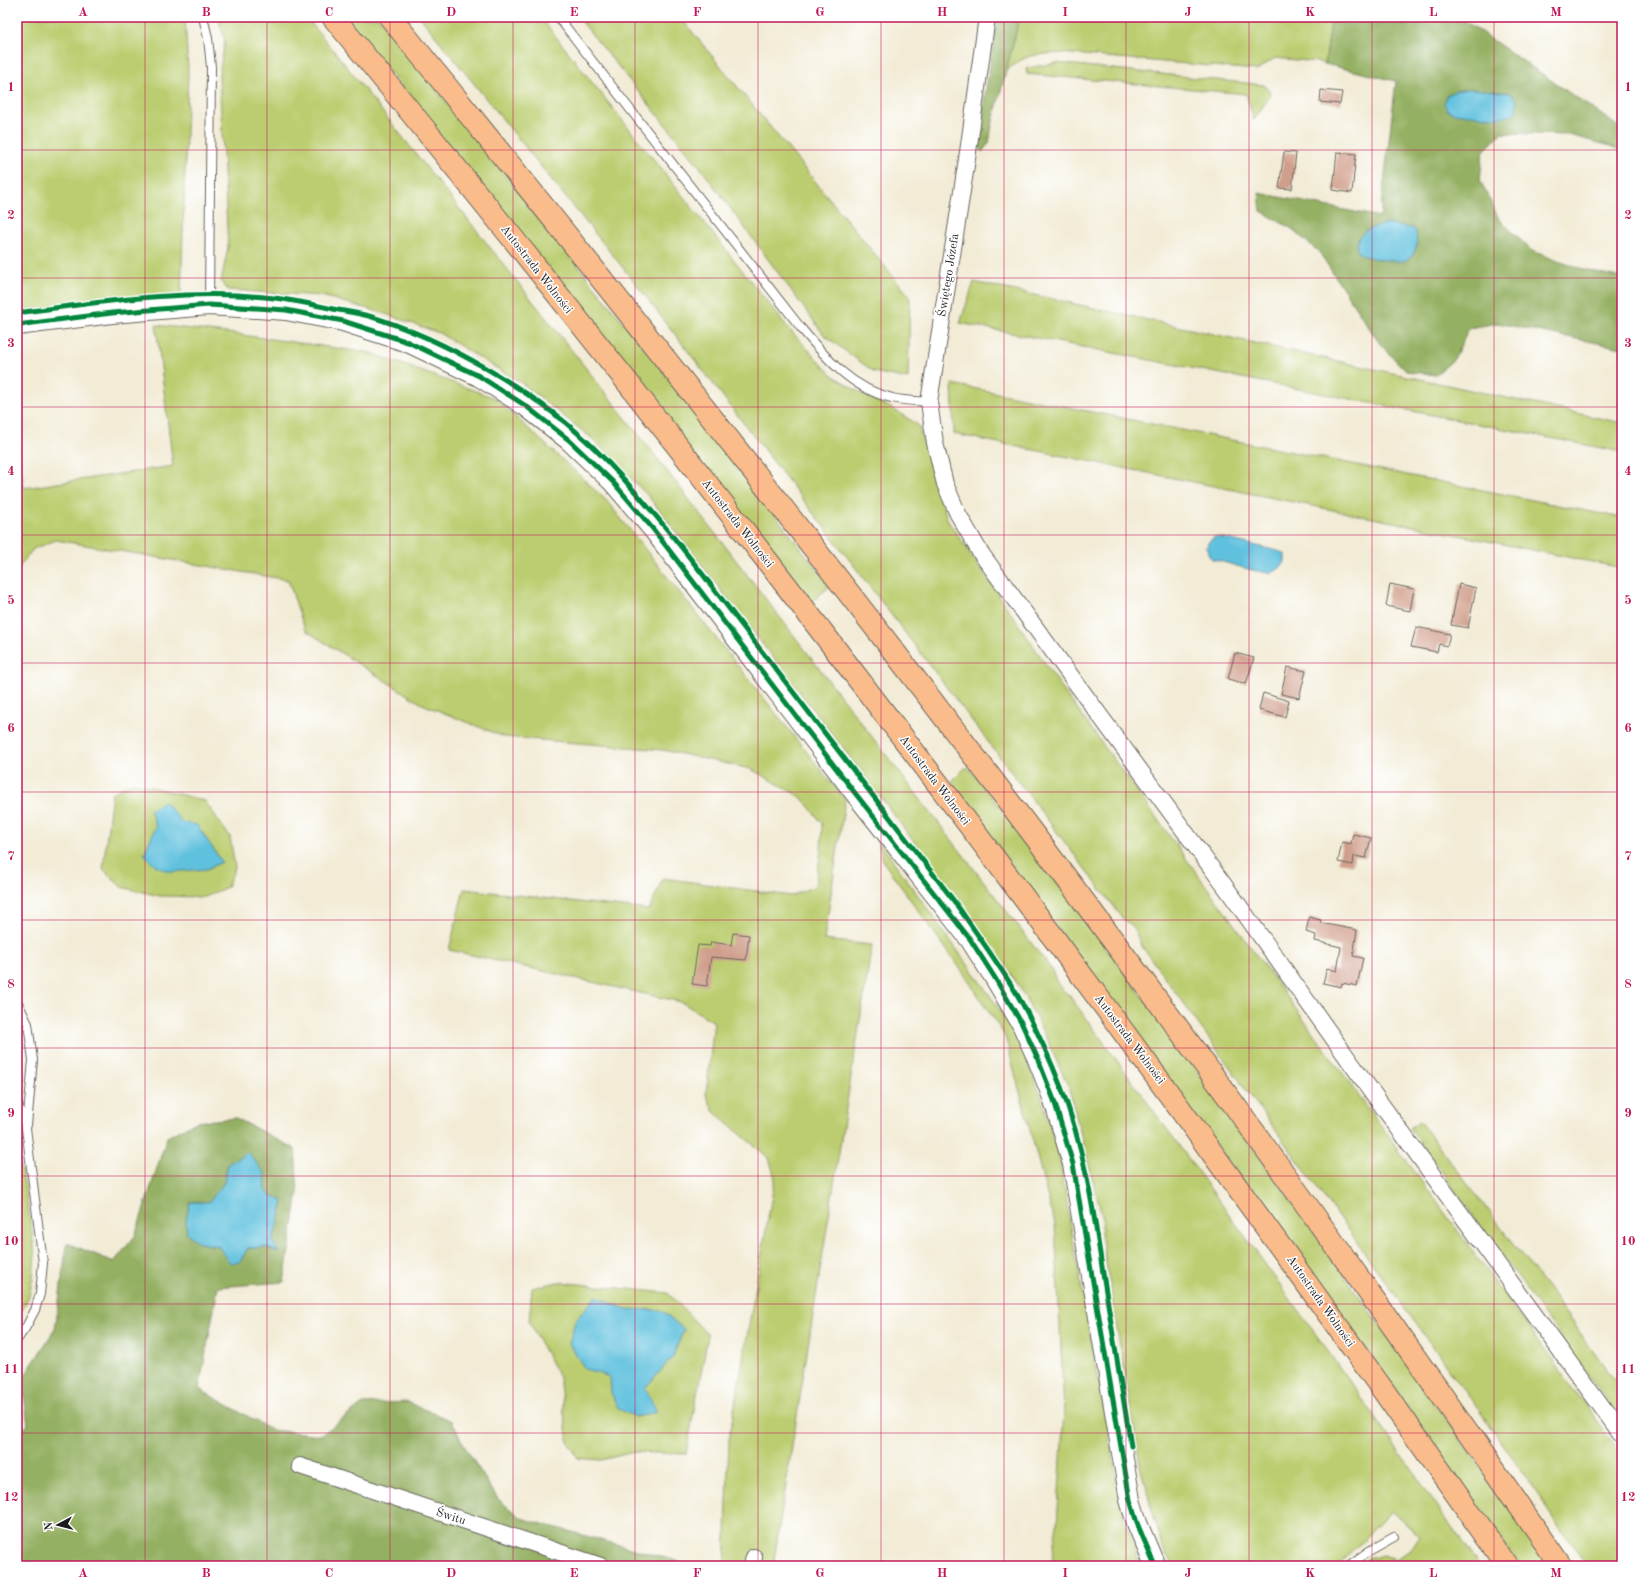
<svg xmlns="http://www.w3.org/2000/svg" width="1639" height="1583" viewBox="0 0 1639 1583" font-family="'Old Standard TT',serif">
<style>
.green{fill:#bbcd70;stroke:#6c7446}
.forest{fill:#94b062;stroke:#58663f;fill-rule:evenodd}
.water{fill:#60c1de;stroke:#3e6e7d}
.building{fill:#d09f8b}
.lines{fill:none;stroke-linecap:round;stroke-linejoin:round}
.service-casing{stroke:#67645d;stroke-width:10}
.minor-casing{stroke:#67645d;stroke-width:18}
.tertiary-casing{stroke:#67645d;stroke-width:22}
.motorway-casing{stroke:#67645d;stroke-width:24}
.service{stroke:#fff;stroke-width:8}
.minor{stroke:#fff;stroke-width:16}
.tertiary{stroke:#fff;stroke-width:20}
.motorway{stroke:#fabc8b;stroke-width:22}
.cycleway-casing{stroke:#fff;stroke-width:8}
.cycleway{stroke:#00873e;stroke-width:5}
.grid{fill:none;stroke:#c2185b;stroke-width:1;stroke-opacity:0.55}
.labels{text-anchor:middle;stroke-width:3;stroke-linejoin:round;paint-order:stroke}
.street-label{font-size:12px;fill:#1c1c1c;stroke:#fff}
.neatline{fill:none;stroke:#c2185b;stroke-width:1.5}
.grid-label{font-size:13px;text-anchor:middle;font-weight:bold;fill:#c2185b}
</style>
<rect width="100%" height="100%" fill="#fff"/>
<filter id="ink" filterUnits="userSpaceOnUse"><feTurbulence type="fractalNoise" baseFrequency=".025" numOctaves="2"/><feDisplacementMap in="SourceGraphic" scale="8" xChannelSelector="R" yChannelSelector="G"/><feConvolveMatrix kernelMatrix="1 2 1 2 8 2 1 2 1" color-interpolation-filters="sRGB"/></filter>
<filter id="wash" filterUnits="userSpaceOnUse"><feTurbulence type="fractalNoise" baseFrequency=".012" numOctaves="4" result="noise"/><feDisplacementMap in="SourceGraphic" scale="16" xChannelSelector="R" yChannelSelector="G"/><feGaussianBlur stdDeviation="0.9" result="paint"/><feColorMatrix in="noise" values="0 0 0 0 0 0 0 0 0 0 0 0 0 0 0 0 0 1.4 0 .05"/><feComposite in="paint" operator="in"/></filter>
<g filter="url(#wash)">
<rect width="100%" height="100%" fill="#f2ebd5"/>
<path class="green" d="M17 17H185L188 70 181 295 17 311Z
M218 17H306L335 52 650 449 1052 970C1056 982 1059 988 1069 995 1207 1184 1346 1373 1479 1566H1361L1368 1559 1384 1555 1396 1560 1410 1552 1420 1536 1392 1510 1338 1566H1173L1162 1546 1141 1470 1101 1233 1103 1219 1068 1085 1038 1021 1019 986 889 808 649 497 593 439 523 384 439 333 383 313 322 296 228 290 221 282 228 247 219 74 225 41Z
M346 17H378L394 37 698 415 830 586 815 599 813 601 809 599Z
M420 17H540L789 329 832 375 867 397 893 409 918 425 948 521 1066 694 1622 1456V1566H1587L1494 1431 1141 945 1133 926 1124 920 848 558 636 284Z
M578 17H680L910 297 908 379 874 372 824 335 700 167Z
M1020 17H1332L1325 64 1319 62 1275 58 1257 70 1060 53C1034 55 1027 53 1006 71Z
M1057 63 1264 85 1271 94 1254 120 1246 94 1027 74 1026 68Z
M974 282 1622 423V452L960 323Z
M156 325 235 334 371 353 495 398 606 500 845 800 824 940 872 945 773 1566H725L729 1438 775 1178 769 1158 714 1112 706 1095 714 1022 681 1002 449 950 464 889 649 910 663 878 791 896 815 886 821 851 822 823 801 797 751 769 663 750 504 737 422 704 305 630 288 580 56 540 33 549 17 570V440L24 488 173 466Z
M952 384 1622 518V568L954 434Z
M965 768H968L974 774C1174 1031 1361 1299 1550 1566H1520L1375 1361 955 789 952 781Z
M133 782 205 801 230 837 235 867 227 887 204 897 160 896 121 887 103 869 112 793Z
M876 837 1011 1025 1041 1095 1060 1160 1075 1252 1124 1517 1140 1566H1050L1057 1525 1064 1411 1055 1224 1005 1036 962 971 884 863Z
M1419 1121 1556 1299 1622 1392V1422L1410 1128Z
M17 1155 25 1186 35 1254 33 1276 29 1296 17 1320Z
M558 1282 668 1293 708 1335 686 1454 634 1452 601 1460 578 1458 568 1442 559 1377 529 1322 532 1288Z"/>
<path class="forest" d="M998 17H1020L992 125 989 143 982 152 977 142Z
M1332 17H1459L1622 129V153L1614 147 1569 135 1501 133 1483 152 1480 180 1499 219 1532 251 1575 267 1622 278V348L1498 323 1469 328 1454 359 1436 375 1406 371 1380 344 1319 252 1292 229 1261 211 1259 193 1380 217 1396 81 1325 64Z
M236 1118 295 1149 298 1193 284 1282 218 1287 199 1389 272 1430 321 1435 363 1404 407 1402 452 1421 463 1444 498 1499 521 1518 695 1566H22L17 1531V1434L28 1425 22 1380 55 1329 67 1243 114 1262 135 1236 167 1137 196 1122ZM228 1164 265 1174 266 1192 283 1201 279 1221 272 1241 278 1252 264 1247 248 1248 240 1262 218 1246 199 1243 190 1202H209L224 1183Z"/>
<path class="water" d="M1469 89 1485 90 1511 93 1517 101C1516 105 1517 110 1514 113 1507 122 1465 114 1453 113L1448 111 1444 104 1447 95 1455 91Z
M1388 224 1415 229C1417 235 1417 241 1416 247 1415 252 1412 257 1407 260 1400 263 1365 259 1359 253 1357 251 1356 248 1357 245 1358 230 1376 226 1388 224Z
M1215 537 1223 538 1278 551 1285 554V562C1282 566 1279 570 1273 572 1261 575 1226 562 1212 559L1209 556C1206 548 1206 541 1215 537Z
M164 801 182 822 197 825 222 862 207 869 171 872 156 866 144 854 156 826 150 810Z
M248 1152 265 1174 266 1192 283 1201 279 1221 272 1241 279 1252 264 1247 248 1248 240 1262 230 1263 218 1246 199 1243 187 1233 186 1221 190 1202H209L224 1183 228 1164Z
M596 1296 626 1309 661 1310 684 1329 673 1357 645 1388 657 1412 636 1417 618 1409 611 1392 610 1377 585 1369 569 1344 575 1321Z"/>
<g id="blocks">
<path class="building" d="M1321 90 1342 92 1340 104 1320 102Z
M1284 152 1296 153 1292 189 1279 188Z
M1337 152 1356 154 1352 193 1333 190Z
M1390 584 1414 589 1410 611 1386 606Z
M1459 584 1476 588 1468 628 1451 625Z
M1416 627 1450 634 1447 646 1439 644 1437 652 1411 647Z
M1235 653 1254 658 1246 684 1228 679Z
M1287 667 1306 671 1299 698 1281 694Z
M1263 693 1289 701 1285 717 1259 710Z
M1353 834 1371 838 1366 858 1354 856 1353 865 1338 862 1342 842 1351 844Z
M1309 917 1321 920 1320 923 1357 930 1353 956 1363 958 1357 986 1342 983 1341 987 1323 983 1327 968 1337 971 1341 947 1315 941 1316 935 1306 932Z
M733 933 749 935 746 960 711 957 707 986 692 984 698 945 710 946 711 942 731 945Z"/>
</g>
</g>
<g filter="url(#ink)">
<use href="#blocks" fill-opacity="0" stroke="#67645d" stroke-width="1"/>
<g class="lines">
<defs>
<path id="service" d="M203 17 208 38 211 67 209 305
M558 17 801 328C826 358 852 389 892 398 904 401 917 401 929 402
M17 1001 28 1024 33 1060 27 1125
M17 1101 26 1128 43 1263 40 1294 35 1310 26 1327 17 1340
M1348 1566 1369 1551 1394 1537"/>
<path id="minor" d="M987 17 967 159 929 402 935 443 945 484 958 514 980 552 1235 900 1351 1063 1622 1435
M300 1466 601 1566
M752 1566 754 1557"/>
<path id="tertiary" d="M17 325 112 313 209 305 286 310 343 321 408 342 479 376 526 406 569 440 613 482 653 529 855 793 970 939 995 978 1022 1024 1037 1057 1054 1100 1073 1164 1130 1500 1137 1523 1155 1566"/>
<path id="motorway" d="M333 17C745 518 1136 1035 1507 1566
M390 17C686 380 976 749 1251 1128 1356 1273 1459 1419 1561 1566"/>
</defs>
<use href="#service" class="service-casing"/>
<use href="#minor" class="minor-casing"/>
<use href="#tertiary" class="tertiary-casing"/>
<use href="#motorway" class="motorway-casing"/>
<use href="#service" class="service"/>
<use href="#minor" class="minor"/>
<use href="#tertiary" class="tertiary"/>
<use href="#motorway" class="motorway"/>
<defs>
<path id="cycleway" d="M17 313C102 302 189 288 274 298 294 300 314 305 333 309 345 311 357 313 369 316 445 339 538 393 595 449 659 513 712 587 767 658 829 739 891 820 954 901 975 931 996 960 1015 991 1033 1021 1048 1054 1061 1087 1083 1144 1093 1206 1102 1267 1112 1327 1121 1386 1131 1446
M17 325 112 313 209 305 286 310 343 321 408 342 479 376 526 406 569 440 613 482 653 529 855 793 970 939 995 978 1022 1024 1037 1057 1054 1100 1073 1164 1130 1500 1137 1523 1155 1566"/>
</defs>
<use href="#cycleway" class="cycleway-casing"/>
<use href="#cycleway" class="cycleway"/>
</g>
</g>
<path class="grid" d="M145 17V1566M267 17V1566M390 17V1566M513 17V1566M635 17V1566M758 17V1566M881 17V1566M1004 17V1566M1126 17V1566M1249 17V1566M1372 17V1566M1494 17V1566M17 150H1622M17 278H1622M17 407H1622M17 535H1622M17 663H1622M17 792H1622M17 920H1622M17 1048H1622M17 1176H1622M17 1304H1622M17 1433H1622"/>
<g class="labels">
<g class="street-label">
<text transform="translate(537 269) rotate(52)" y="4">Autostrada Wolności</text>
<text transform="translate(948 275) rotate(-81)" y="4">Świętego Józefa</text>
<text transform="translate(738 523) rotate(52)" y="4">Autostrada Wolności</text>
<text transform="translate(935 780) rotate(53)" y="4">Autostrada Wolności</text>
<text transform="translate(1130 1039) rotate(53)" y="4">Autostrada Wolności</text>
<text transform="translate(1321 1301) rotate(55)" y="4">Autostrada Wolności</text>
<text transform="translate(451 1516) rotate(18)" y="4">Świtu</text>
</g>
</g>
<rect width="1639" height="1583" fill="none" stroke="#fff" stroke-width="44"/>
<g transform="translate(58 1525) rotate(263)" stroke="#ffffff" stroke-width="3" paint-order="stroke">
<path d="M0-3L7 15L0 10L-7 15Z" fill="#1c1c1c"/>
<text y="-6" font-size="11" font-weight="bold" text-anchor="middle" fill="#1c1c1c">N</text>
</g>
<rect x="22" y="22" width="1595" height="1539" class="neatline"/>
<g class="grid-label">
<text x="83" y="16">A</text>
<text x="206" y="16">B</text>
<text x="329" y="16">C</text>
<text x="451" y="16">D</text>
<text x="574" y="16">E</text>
<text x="697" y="16">F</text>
<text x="820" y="16">G</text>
<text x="942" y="16">H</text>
<text x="1065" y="16">I</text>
<text x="1188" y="16">J</text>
<text x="1310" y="16">K</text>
<text x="1433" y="16">L</text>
<text x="1556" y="16">M</text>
<text x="11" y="91">1</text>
<text x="1628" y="91">1</text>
<text x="11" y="219">2</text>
<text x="1628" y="219">2</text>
<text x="11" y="347">3</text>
<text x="1628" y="347">3</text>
<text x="11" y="475">4</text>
<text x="1628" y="475">4</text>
<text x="11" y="604">5</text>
<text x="1628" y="604">5</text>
<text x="11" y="732">6</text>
<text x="1628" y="732">6</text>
<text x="11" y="860">7</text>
<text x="1628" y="860">7</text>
<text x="11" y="988">8</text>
<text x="1628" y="988">8</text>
<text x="11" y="1117">9</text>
<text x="1628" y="1117">9</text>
<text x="11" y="1245">10</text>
<text x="1628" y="1245">10</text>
<text x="11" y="1373">11</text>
<text x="1628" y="1373">11</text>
<text x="11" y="1501">12</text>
<text x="1628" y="1501">12</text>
<text x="83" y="1577">A</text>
<text x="206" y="1577">B</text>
<text x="329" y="1577">C</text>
<text x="451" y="1577">D</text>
<text x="574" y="1577">E</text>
<text x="697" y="1577">F</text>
<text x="820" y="1577">G</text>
<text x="942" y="1577">H</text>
<text x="1065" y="1577">I</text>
<text x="1188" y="1577">J</text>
<text x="1310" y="1577">K</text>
<text x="1433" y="1577">L</text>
<text x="1556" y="1577">M</text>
</g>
</svg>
